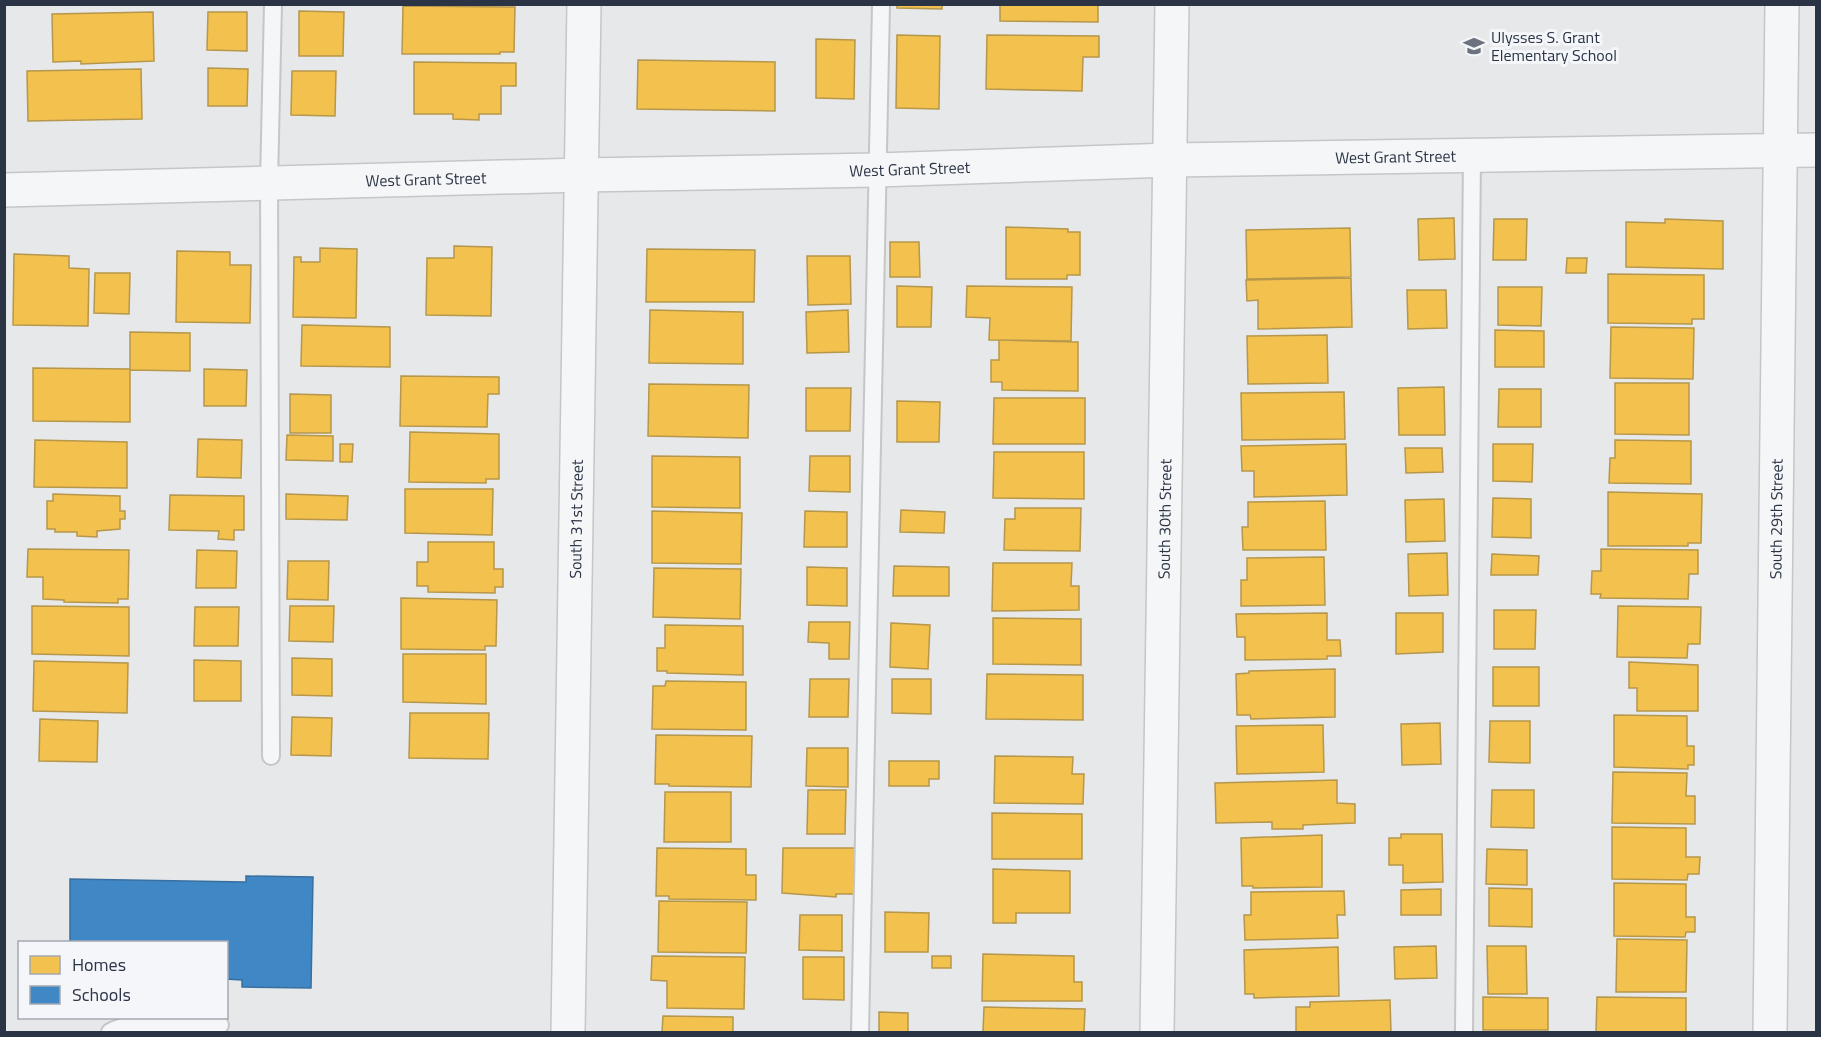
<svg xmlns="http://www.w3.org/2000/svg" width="1821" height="1037" viewBox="0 0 1821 1037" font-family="'Titillium Web',sans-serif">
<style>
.homes{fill:#f2c14e;stroke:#b6974b;stroke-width:1.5}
.schools{fill:#3f88c5;stroke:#396f9f;stroke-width:1.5}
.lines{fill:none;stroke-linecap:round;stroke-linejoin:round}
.service-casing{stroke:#c4c6c8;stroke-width:20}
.minor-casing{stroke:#c4c6c8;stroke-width:36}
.service{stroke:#f5f6f7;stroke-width:16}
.minor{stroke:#f5f6f7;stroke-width:33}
.labels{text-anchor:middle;stroke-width:6;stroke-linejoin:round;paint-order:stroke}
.poi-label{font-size:16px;fill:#2b3445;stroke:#f4f6f9;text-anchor:start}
.street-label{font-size:16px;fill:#2b3445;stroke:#f4f6f9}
</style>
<rect width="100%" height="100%" fill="#e6e8ea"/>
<path class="homes" d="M897 4H942V9L897 8Z
M1000 4H1098V22L1000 21Z
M403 6 515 7 514 52H500V54H402Z
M299 11 344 12 343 56H299Z
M153 12 154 61 81 64V61L53 62 52 14Z
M208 12H247V51L207 50Z
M897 35 940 36 939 109 896 108Z
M987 35 1099 36V57H1083L1082 91 986 89Z
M816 39 855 40 854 99 816 98Z
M638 60 775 62V111L637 109Z
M414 62 516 63V86H501V114H479V120L453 119V114H414Z
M208 68 248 69 247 106H208Z
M141 69 142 119 28 121 27 71Z
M292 71H336L335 116 291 115Z
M1454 218 1455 259 1419 260 1418 219Z
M1494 219H1527L1526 260H1493Z
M1665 219 1723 221V269L1626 267V222L1665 223Z
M1006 227 1068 229V232H1080V275H1067V279H1006Z
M1350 228 1351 277 1247 279 1246 230Z
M890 242H919L920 277H890Z
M454 246 492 247 491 316 426 315 427 258H454Z
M320 248 357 249 356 318 293 317 294 257H301V262H320Z
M647 249 755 250 754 302H646Z
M177 251 230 252V265H251L250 323 176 322Z
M14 254 69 256V268L89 269 88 326 13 325Z
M807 256H850L851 304 808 305Z
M1567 258H1587L1586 273H1566Z
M95 273H130L129 314 94 313Z
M1608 274 1704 275V319H1692V324L1608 323Z
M1351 278 1352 327 1258 329V300L1247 301 1246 280Z
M897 286 932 287 931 327H897Z
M967 286 1072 287 1071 341 989 340 990 318 966 317Z
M1498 287H1542L1541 326 1498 325Z
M1407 290H1446L1447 328 1408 329Z
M650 310 743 312V364L649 363Z
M848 310 849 352 807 353 806 312Z
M302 325 390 327V367L301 366Z
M1611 327 1694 328 1693 379 1610 378Z
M1495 330 1544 331V367H1495Z
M130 332 190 333V371L130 370Z
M1327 335 1328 383 1248 384 1247 336Z
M999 340 1078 342V391L1002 390V382H991V360H999Z
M33 368 130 369V422L33 421Z
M204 369 247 370 246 406H204Z
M401 376 499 377V394H488L487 427 400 426Z
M1615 383H1689V435L1615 434Z
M649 384 749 385 748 438 648 436Z
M1444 387 1445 435H1399L1398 388Z
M806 388H851L850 431H806Z
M1499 389H1541V427H1498Z
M1344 392 1345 439 1242 440 1241 393Z
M290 394 331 395V433H290Z
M994 398H1085V444H993Z
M897 401 940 402 939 442H897Z
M410 432 499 434V479H486V483L409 482Z
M287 435 333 436V461L286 460Z
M198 439 242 440 241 478 197 477Z
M35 440 127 442V488L34 487Z
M1615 440 1691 441V484L1609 483 1610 458H1615Z
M340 444H353L352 462H340Z
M1346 444 1347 495 1254 497V471H1242L1241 446Z
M1493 444H1533L1532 482 1493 481Z
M1405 448H1442L1443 472 1406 473Z
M994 452H1084V499L993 498Z
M652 456 740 457V508L652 507Z
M810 456H850V492L809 491Z
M405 489H493L492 535 405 533Z
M1608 492 1702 494 1701 543H1688V546H1608Z
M53 494 120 496V511H125V519H120V529L97 531V537L77 536V532H55V529H47V501H53Z
M286 494 348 496 347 520 286 519Z
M170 495 244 496V530H234V540L218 539 219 531 169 530Z
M1493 498 1531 499V538L1492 537Z
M1444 499 1445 541 1406 542 1405 500Z
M1325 501 1326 550H1243L1242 527H1248V502Z
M1015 508H1081L1080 551 1004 550 1005 519H1015Z
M901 510 945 512 944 533 900 532Z
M652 511 742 513 741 564 652 563Z
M805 511 847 512V547H804Z
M428 542H494V569H503V587H495V593L428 592V586H417V562H428Z
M28 549 129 550 128 599H118V603L64 602V600L43 599V577H27Z
M1601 549 1698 550V574H1689L1688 599 1600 598 1601 594H1591L1592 571H1601Z
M197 550 237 551 236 588H196Z
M1447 553 1448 595 1409 596 1408 554Z
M1492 554 1539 556 1538 575H1491Z
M1324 557 1325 605 1241 606V580H1247V558Z
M288 561H329L328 600 287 599Z
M993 563H1072L1071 586H1079V610L992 611Z
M894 566 949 567V596H893Z
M807 567 847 568V606L807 605Z
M654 568 741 569 740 619 653 617Z
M401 598 497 600 496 646H485V650L401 649Z
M32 606 129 607V656L32 654Z
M290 606H334L333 642 289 641Z
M1618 606 1701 607 1700 644H1688L1687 658 1617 657Z
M195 607H239L238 646H194Z
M1494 610H1536L1535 649H1494Z
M1327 613V640H1340L1341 656H1327V659L1245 660V637H1237L1236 614Z
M1396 613H1443V652L1396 654Z
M993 618 1081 619V665L993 664Z
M809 622H850L849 659H829V643L808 642Z
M891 623 930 625 928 669 890 667Z
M665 625 743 626V675L667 673V671H657V648H665Z
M403 654H486V704L403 702Z
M292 658 332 659V696L292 695Z
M194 660 241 661V701H194Z
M34 661 128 663 127 713 33 711Z
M1629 662 1698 665V711H1637V688H1629Z
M1493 667H1539V706H1493Z
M1335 669V717L1251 719 1250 715H1237L1236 674 1249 673V671Z
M987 674 1083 675V720L986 719Z
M810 679H849L848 717H809Z
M892 679H931V714L892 713Z
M666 681 746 682V730L652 729 653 686H665Z
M410 713H489L488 759 409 758Z
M1614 715 1687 716V746H1694V765H1688V769L1614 767Z
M292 717 332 718 331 756 291 755Z
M40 719 98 721 97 762 39 761Z
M1490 721H1530V763L1489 762Z
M1440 723 1441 764 1402 765 1401 724Z
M1323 725 1324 772 1237 774 1236 726Z
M656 735 752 736 751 787 669 786V784H655Z
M807 748H848V787L806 786Z
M995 756 1073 757 1072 774H1084L1083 804 994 803Z
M889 761H939V779H929V786H889Z
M1613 772 1687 773 1686 796H1695V824L1612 823Z
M1337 780V803L1355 804V823L1303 825V829H1272V822L1216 823 1215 783Z
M808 790H846L845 834H807Z
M1492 790H1534V828L1491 827Z
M665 792H731V842H664Z
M992 813 1082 814V859H992Z
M1612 827 1686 828V857H1700L1699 874H1688L1687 880 1612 879Z
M1401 834H1442L1443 882 1403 883V865H1389V838H1401Z
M1322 835V887L1253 888V886H1242L1241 838Z
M657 848 746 849V875H756V900L669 899V896H656Z
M783 848H855L854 894H836V897L782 893Z
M1487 849 1527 850V885L1486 884Z
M993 869 1070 871V913H1016V923H993Z
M1614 883 1686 884V917H1695V932H1686L1685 937 1614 936Z
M1489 888 1532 889V927L1489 926Z
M1441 889V915H1401V890Z
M1344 891 1345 915H1337L1338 938 1245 940 1244 915H1251V892Z
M659 901 747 902 746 953 658 952Z
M885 912 929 913 928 952H885Z
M800 915H842V951L799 950Z
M1617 939 1687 940 1686 992H1616Z
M1436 946 1437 978 1395 979 1394 947Z
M1487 946H1526L1527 994H1488Z
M1338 947 1339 996 1254 998V994H1245L1244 950Z
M983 954 1074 956V982H1082V1001H982Z
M652 956 745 957 744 1009 667 1008V981L651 980Z
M932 956H951V968H932Z
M803 957H844V1000L803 999Z
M1483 997 1548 998V1030H1483Z
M1597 997 1686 998V1032H1596Z
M1390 1000 1391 1032H1296V1007H1310V1002Z
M984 1007 1085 1009 1084 1032H983Z
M879 1012 908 1013V1032H879Z
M663 1016 733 1017V1032H662Z"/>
<path class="schools" d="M246 876 313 877 311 988 242 987V980L226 979V942H70V879L246 882Z"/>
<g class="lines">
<defs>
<path id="service" d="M271 756 269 182 273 4
M110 1032C133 1018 192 1025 220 1025
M860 1032 881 4
M1464 1032 1472 154"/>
<g id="minor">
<path id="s1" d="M4 190 582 175 877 170 1170 160 1816 150"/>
<path id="s2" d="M568 1032 584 4"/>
<path id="s3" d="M1157 1032 1172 4"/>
<path id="s4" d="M1770 1032 1782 4"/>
</g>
</defs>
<use href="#service" class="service-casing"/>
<use href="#minor" class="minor-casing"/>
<use href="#service" class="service"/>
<use href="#minor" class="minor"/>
</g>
<defs>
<symbol id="school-bare" viewBox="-9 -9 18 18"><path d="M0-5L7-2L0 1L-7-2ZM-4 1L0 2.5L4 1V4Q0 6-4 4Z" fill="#6c737f" stroke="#f4f6f9" stroke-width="2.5" paint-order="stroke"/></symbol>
</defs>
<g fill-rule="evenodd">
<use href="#school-bare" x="1459" y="31" width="30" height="30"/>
</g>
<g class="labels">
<g class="poi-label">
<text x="1491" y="43">Ulysses S. Grant<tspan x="1491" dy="18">Elementary School</tspan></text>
</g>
<g class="street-label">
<text dy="6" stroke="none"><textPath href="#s1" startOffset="1392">West Grant Street</textPath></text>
<text dy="6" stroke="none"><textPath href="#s1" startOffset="906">West Grant Street</textPath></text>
<text dy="6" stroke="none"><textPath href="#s1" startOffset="422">West Grant Street</textPath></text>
<text dy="6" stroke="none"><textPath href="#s2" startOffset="513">South 31st Street</textPath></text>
<text dy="6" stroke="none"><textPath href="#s3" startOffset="513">South 30th Street</textPath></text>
<text dy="6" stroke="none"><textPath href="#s4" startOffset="513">South 29th Street</textPath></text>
</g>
</g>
<rect width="1821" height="1037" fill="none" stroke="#2b3445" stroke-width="12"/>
<rect x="18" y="941" width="210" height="78" fill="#f4f6f9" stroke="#a4a8b1" stroke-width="1.5"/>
<rect x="30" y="956" width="30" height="18" fill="#f2c14e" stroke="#a4a8b1" stroke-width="1.5"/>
<text x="72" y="971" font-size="18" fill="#2b3445">Homes</text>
<rect x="30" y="986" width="30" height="18" fill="#3f88c5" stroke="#a4a8b1" stroke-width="1.5"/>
<text x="72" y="1001" font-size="18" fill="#2b3445">Schools</text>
</svg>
